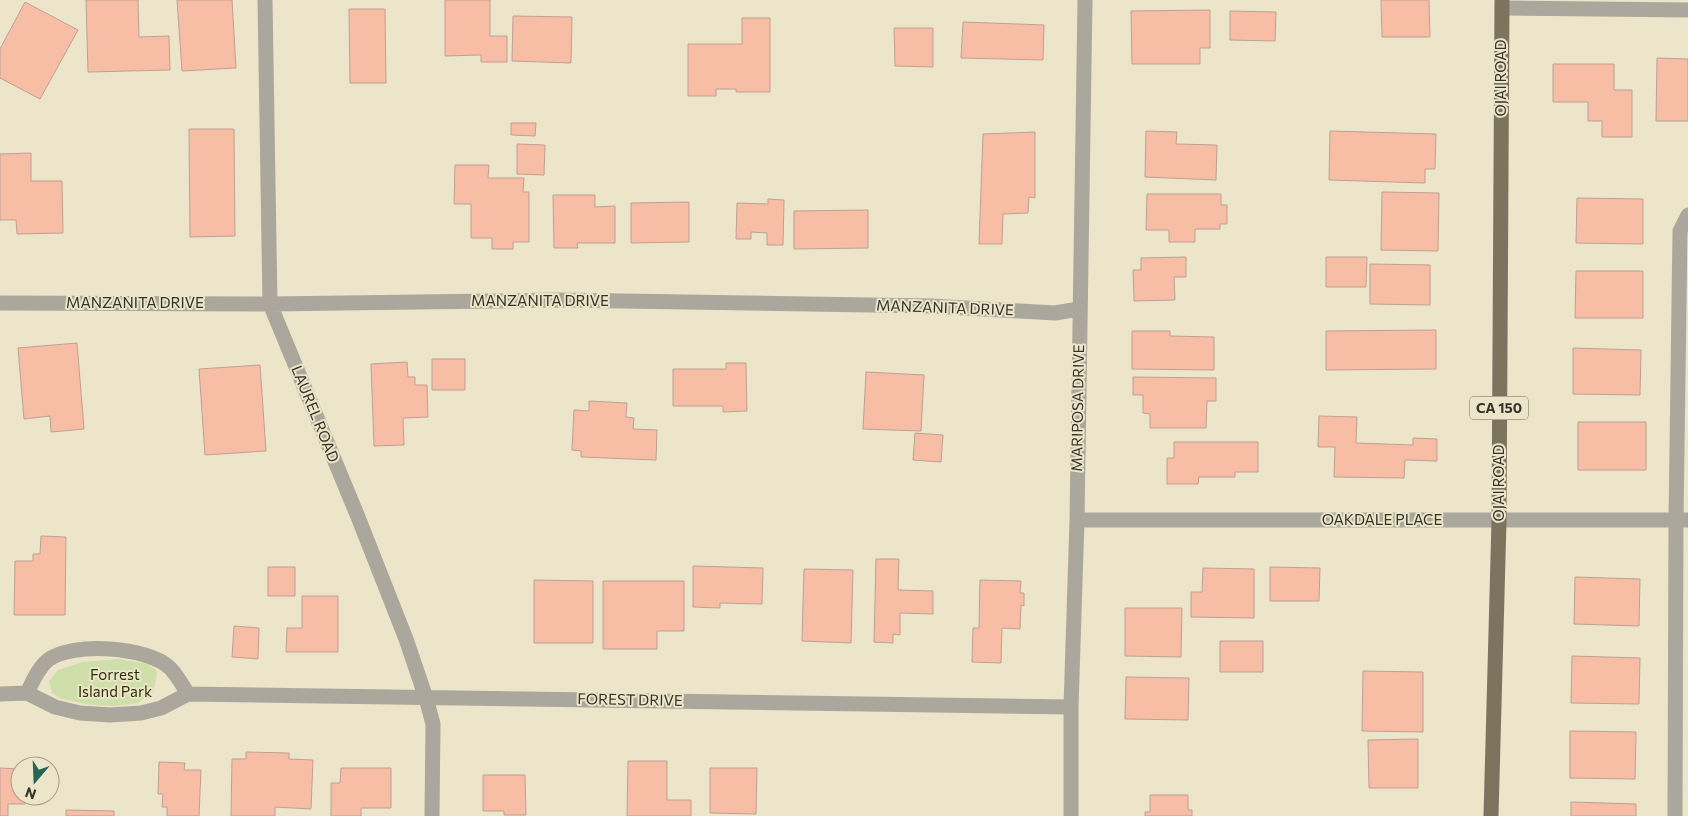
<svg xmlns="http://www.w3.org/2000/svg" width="1688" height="816" viewBox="0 0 1688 816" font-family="Commissioner,sans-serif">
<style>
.green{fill:#cfdfa9}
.building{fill:#f8bda5;stroke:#bea196}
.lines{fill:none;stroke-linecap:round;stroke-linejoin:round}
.minor{stroke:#aca79c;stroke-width:15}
.major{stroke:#7d7460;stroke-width:15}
.labels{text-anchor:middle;stroke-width:4;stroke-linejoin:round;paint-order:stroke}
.shield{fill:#ece5c9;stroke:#6c6858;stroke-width:1}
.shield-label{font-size:14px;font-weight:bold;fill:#353328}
.street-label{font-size:15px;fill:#353328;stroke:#ece5c9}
.park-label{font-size:15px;fill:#293207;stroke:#ece5c9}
</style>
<rect width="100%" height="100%" fill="#ece5c9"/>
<path class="green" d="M118 659 147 664 157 671 156 680 153 692 138 703 116 706 91 705 62 699 52 693 49 681 58 670 82 662Z"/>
<path class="building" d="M86 0H138L139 37 169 36 170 70 88 72Z
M177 0H232L236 68 182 71Z
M445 0H490V36H507V62H481V55L445 56Z
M1381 0H1429L1430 37H1382Z
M25 2 78 30 40 99 0 78V49Z
M349 9H385L386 83H350Z
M1210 10V48H1200V64H1132L1131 11Z
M1230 11 1276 12 1275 41 1230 40Z
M513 16 572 17 571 63 512 61Z
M742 18H770V92H736V89H716V96H688V44H742Z
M963 22 1044 25 1043 60 961 58Z
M894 28H933V67L895 66Z
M1657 58 1688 59V121H1656Z
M1553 64H1614V90H1632V137H1602V121H1588V102H1553Z
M511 123H536L535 136 511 135Z
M189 129H234L235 236 190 237Z
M1146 131 1177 132 1176 144 1217 145 1216 180 1145 177Z
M1330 131 1436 134 1435 169H1425V183L1329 180Z
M1035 132V198L1029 197 1028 213 1003 214 1002 244H979L983 134Z
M517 144 545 145 544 175 517 174Z
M31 153V181H62L63 233 17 234 16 220H0V154Z
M455 165H489L488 178H524L523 192H529V242H513V249H492V238H471V204H454Z
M1382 192 1439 193 1438 251 1381 250Z
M1147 194H1221V205H1227V224H1220V229H1195V242H1169V230H1146Z
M553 195H595V207L615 206V243H577L578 248H554Z
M1577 198 1643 199V244L1576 243Z
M768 199 784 200 783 245H767V233L751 232V239H736L737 203 768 204Z
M689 202V242L631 243V203Z
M868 210V248L794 249V211Z
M1186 257V277H1174L1175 300 1134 301 1133 270H1141V258Z
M1326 257H1367L1366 287H1326Z
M1370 264 1430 265V305L1370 304Z
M1576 271H1643V318H1575Z
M1436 330V369L1326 370V331Z
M1132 331H1170V336L1214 337V370L1132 369Z
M77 343 84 429 51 432 50 416 24 419 18 348Z
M1573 348 1641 350 1640 395 1573 394Z
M432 359H465V390H432Z
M407 362 408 377H415V385H427L428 417 403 418 404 445 374 446 371 364Z
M726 363H746L747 411 723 412V406H673V369H726Z
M260 365 266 451 205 455 199 369Z
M866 372 924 375 921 431 863 429Z
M1133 377 1216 378V401H1207L1206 428H1150V414L1143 413V395H1133Z
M589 401 627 403 626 417 634 418 633 429 657 430 656 460 581 457V451L572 450 574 410 589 411Z
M1319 416 1357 417 1356 443 1413 445V438L1437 439V461L1405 460 1404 478 1334 477 1335 447H1318Z
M1578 422H1646V470H1578Z
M915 433 943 435 941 462 913 460Z
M1174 442H1258V472H1235V477H1199L1198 484H1167V458H1174Z
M41 536 66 537 65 615H14L15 561H33V554H40Z
M876 559H899L898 590 933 591V614L900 613V635L893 634V643L874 642Z
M693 566 763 568 762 604 720 603V608L693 607Z
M268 567H295V596H268Z
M1270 567 1320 568 1319 601H1270Z
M1203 568 1254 569V618L1191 617V592H1202Z
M804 569 853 570 851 643 802 641Z
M1575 577 1640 579 1639 626 1574 624Z
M534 580 593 581V643H534Z
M980 580 1021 581 1020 593H1024V606L1021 605 1020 629 1002 628 1001 663 972 662 973 628H979Z
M603 581H684V631H657V649H603Z
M302 596H338V652H286L287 628H302Z
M1125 608H1182L1181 657 1125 656Z
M234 626 259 628 258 659 232 657Z
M1220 641H1263V672H1220Z
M1572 656 1640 658 1639 704 1571 703Z
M1363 671 1423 672V732L1362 731Z
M1126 677 1189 678 1188 720 1125 719Z
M1570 731 1636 732 1635 779 1570 778Z
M1418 739V788H1369L1368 740Z
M246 752 289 753V759L313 760 311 809 275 807V816H231L232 759H246Z
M628 761H667V800H691V816H627Z
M159 762 185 763 184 770H201L199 816H167V807H162L163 794H158Z
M0 768 20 769V796H40V801L25 800V804H8V816H0Z
M341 768H391V808H361V816H331V783H340Z
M710 768H757L756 814 710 813Z
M483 775H525L526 815H504V811H483Z
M1150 795H1188V810H1192V816H1145V812H1150Z
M1571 802 1636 804V816H1571Z
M66 810 114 811V816H66Z"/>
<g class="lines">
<path class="minor" d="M265 0 270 304 358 517 406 639 426 698 433 724 432 816
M1502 8 1688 10
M0 303 270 304 559 300 931 306 1055 313 1079 309
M1077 520H1688
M27 693C33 681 38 668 48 660 72 641 149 647 170 668 177 675 183 686 188 694
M0 694 27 693 55 707 80 713 110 715 141 713 161 708 188 694 1071 707
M1071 816V707L1077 520 1085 0
M1675 816 1676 520 1680 231 1688 215"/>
<path class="major" d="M1491 816 1499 521 1502 0"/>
</g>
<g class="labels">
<rect class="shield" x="1470" y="396.5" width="58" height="23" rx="4"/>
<g class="shield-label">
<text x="1499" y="413">CA 150</text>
</g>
<g class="street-label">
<text transform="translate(1501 78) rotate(-90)" y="5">OJAI ROAD</text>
<text x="540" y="306">MANZANITA DRIVE</text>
<text x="135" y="308">MANZANITA DRIVE</text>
<text transform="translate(945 308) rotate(2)" y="5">MANZANITA DRIVE</text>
<text transform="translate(1078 408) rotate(-89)" y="5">MARIPOSA DRIVE</text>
<text transform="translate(315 414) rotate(68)" y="5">LAUREL ROAD</text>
<text transform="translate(1499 483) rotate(-90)" y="5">OJAI ROAD</text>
<text x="1382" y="525">OAKDALE PLACE</text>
<text transform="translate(630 700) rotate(1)" y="5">FOREST DRIVE</text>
</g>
<g class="park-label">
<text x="115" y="680">Forrest<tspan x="115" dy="17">Island Park</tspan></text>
</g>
</g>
<g transform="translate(35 781) rotate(199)"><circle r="24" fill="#ece5c9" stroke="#a39e89"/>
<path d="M0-4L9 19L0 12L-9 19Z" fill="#256756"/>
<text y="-8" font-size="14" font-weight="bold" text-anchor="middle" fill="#353328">N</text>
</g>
</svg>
